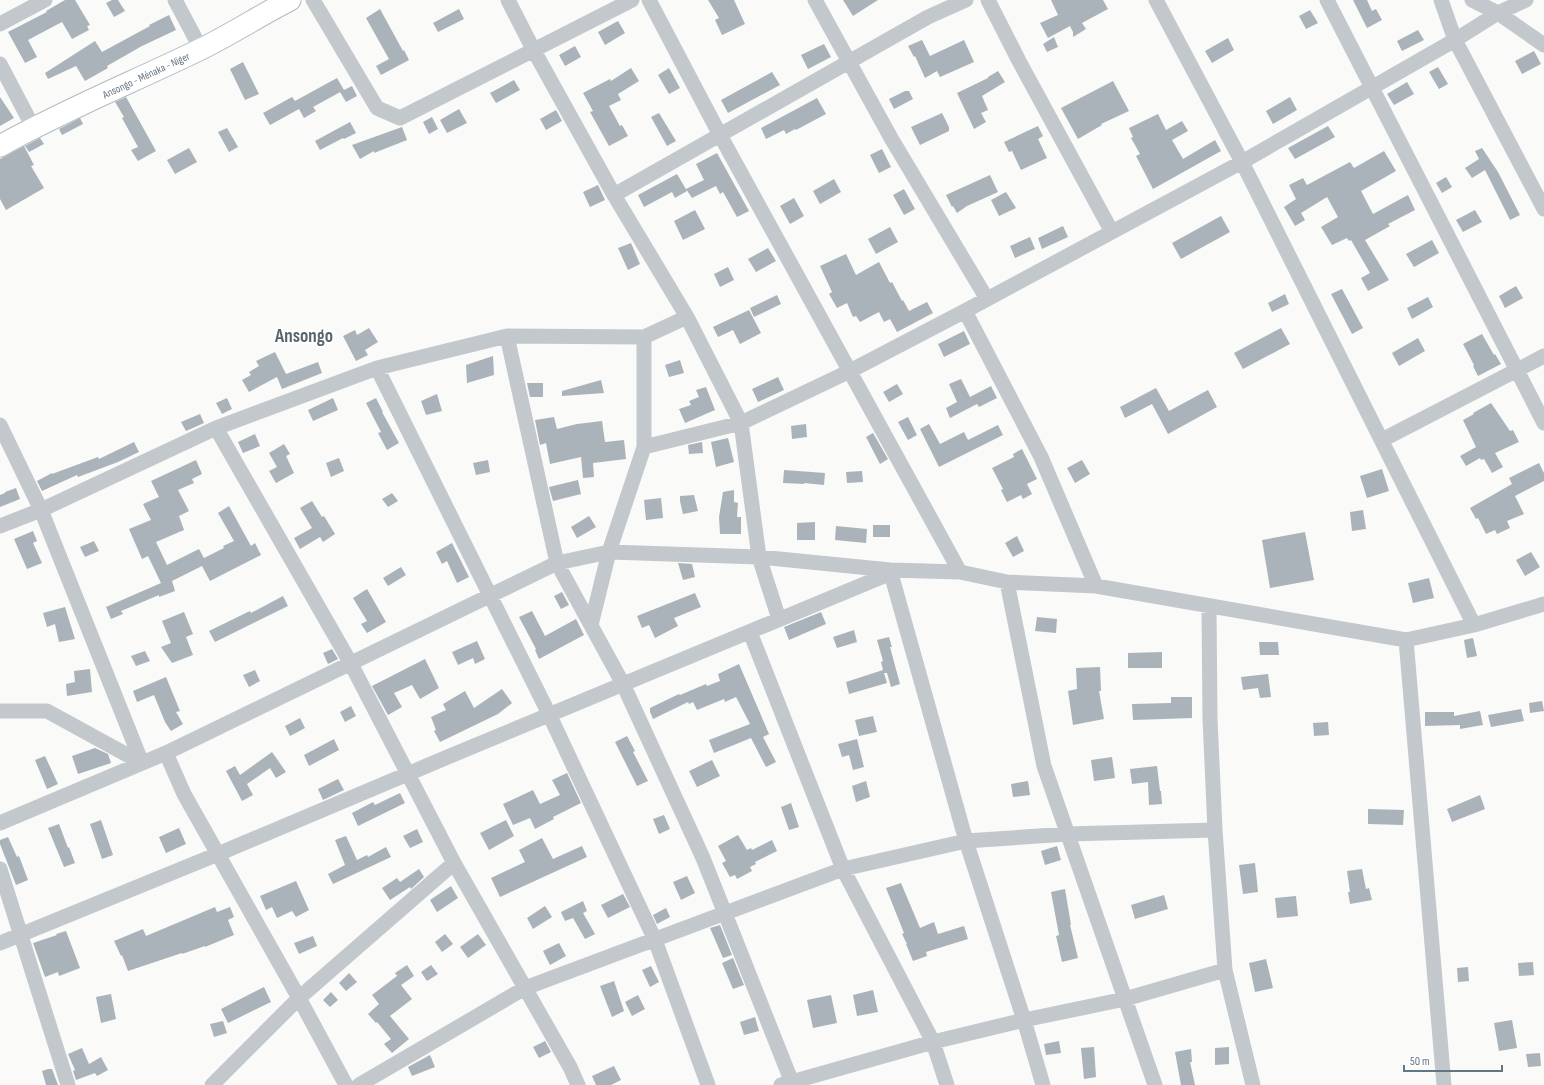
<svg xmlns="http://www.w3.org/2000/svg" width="1544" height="1085" viewBox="0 0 1544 1085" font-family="'Sofia Sans Condensed',sans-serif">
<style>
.building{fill:#aab3b9}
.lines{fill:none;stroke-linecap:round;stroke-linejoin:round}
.secondary-casing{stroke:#b3babf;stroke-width:23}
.minor{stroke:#c3c8cc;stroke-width:15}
.secondary{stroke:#fff;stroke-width:21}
.labels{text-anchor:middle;stroke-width:4;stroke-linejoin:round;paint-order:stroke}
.street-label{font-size:11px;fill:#657683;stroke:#fff}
.town-label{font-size:19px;font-weight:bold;fill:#57646e;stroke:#fff}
</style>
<rect width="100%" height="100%" fill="#fafaf8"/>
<path class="building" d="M65 0H75L90 25 87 26 89 30 72 39 62 22 28 40 37 57 25 63 8 32 47 12 46 11Z
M112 0H118L125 11 114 17 106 3Z
M708 0H734L745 24 722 35 715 20 719 18Z
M843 0H878L853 16Z
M1051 0H1103L1108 9 1082 23 1086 29 1073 37V32L1070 26 1048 38 1040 23 1058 15Z
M1353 0H1367L1372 11 1376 9 1382 20 1367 28Z
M380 9 403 51 404 50 409 60 381 75 376 66 389 59 366 18Z
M459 9 464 19 438 32 433 23Z
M1310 10 1318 23 1306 29 1299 16Z
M169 15 176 30 142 46 107 66 108 68 85 81 76 66 48 79 45 73 95 41 102 52 150 26 149 25Z
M618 21 625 33 605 45 598 32Z
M1418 30 1424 40 1402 51 1397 41Z
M1054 37 1058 47 1047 52 1043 44Z
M1228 38 1234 50 1212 63 1205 51Z
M922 40 930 56 964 40 974 62 940 77 937 71 925 78 915 56 914 57 908 46Z
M824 44 831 57 808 69 801 55Z
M575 46 581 57 565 66 559 55Z
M1534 51 1541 64 1522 74 1515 61Z
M243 62 259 94 245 100 230 69Z
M1438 67 1448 84 1439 89 1429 72Z
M631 68 639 81 618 94 621 100 609 106 620 126 622 125 628 136 609 146 590 112 593 111 583 93 610 79 611 81Z
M669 68 680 88 669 94 658 75Z
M998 71 1005 82 982 96 988 110 981 113 986 122 974 129 957 93 988 78V77Z
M772 72 780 85 728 113 721 100Z
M337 78 344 90 313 107 316 111 304 118 299 109 270 125 263 113 292 97 295 101Z
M514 80 520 90 496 103 490 93Z
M1113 81 1129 111 1101 124 1102 125 1078 139 1061 108Z
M1407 82 1414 94 1394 105 1387 94Z
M352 86 357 96 346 102 340 92Z
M905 91H909L913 99 894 109 889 99Z
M0 97 14 118 0 126Z
M126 97 156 151 138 161 131 150 138 147 122 118 124 117 115 102Z
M1290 97 1297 110 1273 124 1266 111Z
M817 98 826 114 796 130 795 129 786 134 784 130 766 139 761 128Z
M459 109 467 123 447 133 440 120Z
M556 110 562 121 546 130 540 119Z
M659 113 676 141 667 146 651 117Z
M942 113 949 127V131L920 145 911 127Z
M1158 114 1166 130 1182 121 1188 131 1172 140 1183 159 1215 140 1221 151 1153 189 1136 156 1140 154 1131 138 1133 137 1129 128Z
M432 117 438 129 429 134 423 122Z
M80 118 83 124 62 135 59 129Z
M350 122 356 133 344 139 343 138 320 150 315 141Z
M1038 126 1043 136 1038 139 1047 158 1021 170 1012 151 1009 152 1004 142Z
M1328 126 1335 137 1295 159 1288 148Z
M402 127 407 140 374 153V151L360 159 352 145Z
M227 128 238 147 229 152 218 132Z
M40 138 44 144 29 152 25 146Z
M24 146 34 165 31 166 44 188 6 210 0 199V159Z
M189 148 197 162 175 174 167 160Z
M1482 148 1498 172 1520 215 1510 220 1485 170 1472 178 1465 168 1479 159 1475 151Z
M882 149 891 167 879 173 870 155Z
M1384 151 1396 171 1361 191 1373 214 1408 195 1415 210 1388 224 1390 226 1365 240 1389 280 1368 291 1361 278 1370 273 1351 240 1349 241 1347 238 1332 245 1321 227 1338 217 1327 197 1301 213 1305 220 1295 226 1284 207 1296 199 1289 185 1303 178 1307 185 1350 162 1354 168Z
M717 153 749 211 737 217 723 192 720 194 716 186 692 198 686 189 704 180 696 164Z
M677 174 687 191 675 198 672 192 644 207 638 195Z
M990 175 998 192 967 206 957 213 953 206 952 207 946 195Z
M1446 177 1452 187 1442 193 1436 183Z
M834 179 841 192 820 204 813 191Z
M598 185 605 200 590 207 583 192Z
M904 189 915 209 904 215 893 195Z
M1006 192 1016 208 999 216 991 200Z
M794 198 804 216 790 224 780 206Z
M695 210 705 229 683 240 674 221Z
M1475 210 1482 222 1463 232 1456 220Z
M1221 216 1230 232 1181 259 1172 243Z
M1063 226 1068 237 1042 249 1038 238Z
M890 227 898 242 876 254 868 239Z
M1030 237 1035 249 1015 258 1010 246Z
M1432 240 1439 253 1414 267 1406 254Z
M631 243 640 264 628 270 618 248Z
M768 248 776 261 756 272 748 259Z
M846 254 856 275 879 262 890 283 892 282 902 301 903 300 909 311 927 302 933 313 897 332 890 319 884 322 879 312 860 322 856 316 853 317 847 303 837 308 829 294 832 292 820 266Z
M728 267 734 280 720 287 714 274Z
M1516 286 1523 298 1505 308 1499 296Z
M1342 289 1363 328 1352 334 1331 294Z
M1285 294 1289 304 1272 312 1268 303Z
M777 295 781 304 754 317 750 308Z
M1428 297 1433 307 1412 319 1407 308Z
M749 310 761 333 740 344 733 330 718 337 713 327Z
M369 328 378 342 365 350 368 355 356 361 343 336 355 330 357 335Z
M1281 328 1290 344 1243 369 1234 353Z
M964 331 970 344 944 357 938 344Z
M1482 334 1494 355 1495 354 1501 364 1478 376 1473 366 1474 365 1463 344Z
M1418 338 1425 351 1399 366 1392 353Z
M275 352 286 374 318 362 322 373 282 389 277 377 249 392 242 380 251 375 249 372 259 366 256 361Z
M493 356 494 375 467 383 466 365Z
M680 360 684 373 669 377 665 365Z
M778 377 784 390 758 402 752 389Z
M961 379 970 397 991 386 997 398 979 407 977 404 950 418 946 408 957 402 949 384Z
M601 380 604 393 562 396V391Z
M527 383H543V397H530Z
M897 384 903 394 889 402 883 392Z
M706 387 715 410 685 423 679 409 691 405 689 401 699 397 696 390Z
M1156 388 1169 411 1208 390 1217 407 1168 434 1152 404 1125 418 1120 407Z
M437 394 442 411 426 415 421 401Z
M227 398 232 409 222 414 216 403Z
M333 398 338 410 313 421 308 410Z
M376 398 383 412H382L399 443 387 450 378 433 381 432 366 403Z
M1491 403 1510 431 1513 430 1519 442 1495 453 1503 467 1492 473 1484 459 1481 460 1480 458 1466 466 1460 456 1476 447 1463 420 1474 414 1473 413Z
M200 414 204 423 186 431 181 422Z
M554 417 557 429 577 424 602 421 605 442 624 440 626 459 593 463 594 477 583 478 581 457 550 464 546 443 540 445 535 420Z
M908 417 917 435 908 440 898 422Z
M806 424 807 437 792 439 791 426Z
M929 424 940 444 964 432 968 440 998 425 1003 435 939 467 920 429Z
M873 433 888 459 880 464 866 437Z
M255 434 260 446 243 453 238 442Z
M728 438 734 462 716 467 711 442Z
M134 442 139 452 118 462 78 477 77 475 42 491 37 481 52 473V474L98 457 99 459Z
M702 442 703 453 689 454 688 445Z
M284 444 290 454 286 456 294 473 276 483 269 471 277 467 269 453Z
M1022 449 1037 479 1027 484 1032 494 1023 499 1021 495 1007 502 1001 490 1003 489 992 468 1014 457 1013 454Z
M339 458 344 471 331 477 326 463Z
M196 460 202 474 192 479 194 483 178 490 189 511 179 516 184 530 156 542 167 565 199 549 204 558 224 548 223 546 234 541 218 513 229 506 251 546 255 543 261 555 210 581 202 566 172 581 175 591 159 597V595L121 611 123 614 111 619 106 607 161 583 148 556 142 559 129 529 151 520 143 504 159 497 151 481Z
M488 460 490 472 476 475 473 463Z
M1082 460 1090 474 1075 483 1067 468Z
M1539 463 1544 473V481L1515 496 1524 514 1507 521 1510 528 1497 534 1495 530 1486 534 1478 518 1476 519 1470 508 1512 484 1509 478Z
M1382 469 1389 491 1367 498 1360 476Z
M784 470 825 473 824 485 804 483V484L783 483Z
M862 471 863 482 847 483 846 472Z
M578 480 581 494 553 501 549 487Z
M16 488 20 499 0 507V495L5 493V492Z
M734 490V502L738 503 737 517H741V534H720L719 517 723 492Z
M392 493 398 501 388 507 382 499Z
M694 495 698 511 683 514 680 501V496Z
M661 498 663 518 646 520 644 500Z
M312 501 322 517 324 516 335 534 323 542 320 537 300 549 294 538 312 528 300 508Z
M1363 510 1366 529 1352 531 1350 512Z
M589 516 596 527 577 538 571 527Z
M815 522V540H797V523Z
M873 525H890V537H873Z
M836 526 867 529 866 543 835 540Z
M33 531 37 541 33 543 42 563 27 569 14 539Z
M1305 532 1314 580 1270 588 1262 540Z
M1017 536 1024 551 1013 557 1005 543Z
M94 541 99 551 85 557 80 547Z
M452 543 469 577 457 583 447 561 442 564 436 552Z
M1531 552 1540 567 1525 576 1516 560Z
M678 563 692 564 695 577 683 580Z
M401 567 406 575 388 586 383 578Z
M1429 578 1434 598 1413 603 1408 583Z
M367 589 386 622 367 633 361 624 367 621 353 598Z
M562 592 569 605 561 609 554 596Z
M695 593 701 607 674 618 678 626 655 638 649 625 642 628 637 616Z
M283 596 288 606 215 642 209 631 250 611 251 613Z
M65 607 75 639 59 642 55 624 47 627 43 613Z
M532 611 545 636 576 619 584 635 539 659 535 650 536 649 519 617Z
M184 612 193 634 186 637 193 655 172 663 161 647 171 643 162 621Z
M821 612 826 624 789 640 784 627Z
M1037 617 1057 619 1056 633 1035 631Z
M854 630 857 642 837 648 833 637Z
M889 637 892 647H890L900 684 891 687 887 673H884L887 683 849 694 846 682 883 670 881 662 883 661 877 640Z
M1473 638 1477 656 1467 658 1464 640Z
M477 641 485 659 475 664 473 658 458 665 452 652Z
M1259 642H1278L1279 655H1260Z
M332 649 338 659 328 664 323 653Z
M145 651 150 661 136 666 131 656Z
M1162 652V668H1128V653Z
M425 659 439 688 420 699 412 685 394 693 402 707 388 715 372 686Z
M739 664 769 734 763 737 776 762 766 767 751 738 714 753 709 740 750 724 736 697 725 702 724 699 697 710 693 702 689 704 688 702 653 719 650 712V708L679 694 680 695 706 684 707 686 720 681 718 674Z
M1100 667 1101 691H1099L1104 719 1073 725 1068 691 1077 689 1076 668Z
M90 669 92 692 67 696 66 684 75 682 74 671Z
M255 670 260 681 249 687 243 675Z
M1268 674 1271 697 1260 698 1258 688 1243 690 1241 677Z
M166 677 180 711 176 712 183 724 171 731 165 722 154 695 137 702 133 691Z
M502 689 512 703 498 714 440 742 434 731 436 730 431 717 446 710 443 704 465 691 474 708Z
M1171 697H1192V718L1133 720 1132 704 1171 703Z
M1542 701 1544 711 1530 713 1529 703Z
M351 706 356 716 345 722 340 712Z
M1521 709 1524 721 1491 727 1488 715Z
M1480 711 1483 725 1460 729V725L1425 726V712H1454V716Z
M873 716 877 732 859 736 855 720Z
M300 718 305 728 290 736 285 726Z
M1328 722 1329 735 1314 736 1313 723Z
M627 736 635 751 633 752 648 781 637 786 615 742Z
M334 739 339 750 309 766 304 755Z
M857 739 864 767 853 770 849 755 842 757 838 744Z
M95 748 108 754 111 763 78 774 72 756Z
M272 752 286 772 276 778 270 768 247 784 253 795 242 801 226 771 235 766 240 775Z
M45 756 58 784 47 789 35 760Z
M1112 757 1115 778 1094 781 1091 760Z
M712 760 720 776 697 787 689 771Z
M1157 766 1160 791H1161L1162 804 1149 805 1148 782 1132 784 1130 769Z
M567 773 581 803 553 817 554 819 535 829 530 818 513 825 503 804 533 790 540 804 560 795 552 780Z
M338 779 344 790 323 800 318 789Z
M866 781 870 797 856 802 852 786Z
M1028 781 1030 795 1013 797 1011 784Z
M400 793 405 803 358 826 352 813 373 802 375 805Z
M1480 795 1485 809 1452 822 1447 809Z
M791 803 799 827 789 830 781 807Z
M1368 809 1404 810 1403 825 1368 824Z
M664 815 670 829 659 834 653 819Z
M101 820 113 855 102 859 90 824Z
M506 820 514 836 489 850 480 833Z
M59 824 68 848 69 847 75 863 64 867 48 828Z
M179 828 186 844 166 853 159 837Z
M417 829 423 842 410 848 403 836Z
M738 835 747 850 751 848 752 850 772 840 777 851 755 862 756 864 750 867 752 871 737 879 735 875 730 877 722 863 726 861 718 846Z
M346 836 357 860 367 855 368 857 386 847 391 857 333 884 328 874 345 865 335 840Z
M8 837 17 857 19 856 28 880 16 885 0 844V840Z
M542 838 553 859 582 846 587 857 500 897 491 878 525 862 519 850Z
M1057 846 1061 860 1045 865 1041 851Z
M1255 863 1258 892 1243 894 1239 865Z
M419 869 424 877 411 889 410 887 390 900 382 888 397 878 400 882Z
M1362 869 1366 889 1369 888 1372 900 1350 904 1348 892H1350L1347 871Z
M687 876 695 893 681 900 673 882Z
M296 881 309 910 296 917 292 911 277 918 272 907 266 910 260 896Z
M901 883 920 928 934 922 938 934 964 926 968 939 926 952 927 956 913 961 906 944H907L902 934 904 933 886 888Z
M451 886 458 898 437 912 430 900Z
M1065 889 1071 925H1070L1078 958 1062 962 1056 936 1059 935 1051 892Z
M623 894 630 907 608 918 601 905Z
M1164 895 1168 909 1135 919 1131 905Z
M1296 896 1298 916 1277 918 1275 898Z
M583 901 587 911 583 913 595 934 585 939 573 918 565 921 561 912Z
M545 906 552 917 533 929 527 918Z
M215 907 217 912 230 907 234 917 228 920 234 935 205 947V946L182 954V953L128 971 122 955 121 956 114 941 143 929 146 936Z
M666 908 670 917 657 924 653 915Z
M720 925 732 955 723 958 710 928Z
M66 931 80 968 59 976 58 972 45 977 33 943 57 935 56 934Z
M445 934 453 944 442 952 435 942Z
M478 934 486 945 468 958 460 947Z
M313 936 317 946 299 954 294 943Z
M559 943 566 956 550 965 543 951Z
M733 958 744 985 733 989 722 963Z
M1266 959 1273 988 1255 992 1249 963Z
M1533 962 1534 975 1519 976 1518 963Z
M407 965 414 976 401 985 412 999 390 1016 409 1039 392 1053 384 1044 391 1039 377 1022 376 1023 368 1014 379 1004 372 995 397 976 395 973Z
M431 965 438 974 427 981 421 972Z
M651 966 659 982 650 987 642 970Z
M1468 967 1469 981 1458 982 1457 968Z
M349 973 357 982 346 991 339 983Z
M614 981 624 1011 612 1017 600 986Z
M264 987 271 1002 228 1023 221 1009Z
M873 990 878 1012 857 1016 853 995Z
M331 992 338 1000 330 1007 323 1000Z
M111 994 116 1019 101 1023 96 997Z
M638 995 645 1009 632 1016 625 1002Z
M831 995 837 1023 813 1028 807 1000Z
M755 1017 759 1031 744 1035 740 1022Z
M1512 1020 1517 1048 1499 1051 1494 1023Z
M223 1021 227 1033 214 1037 210 1024Z
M545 1041 551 1052 539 1058 533 1047Z
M1059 1041 1061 1053 1046 1055 1044 1044Z
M1094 1047 1096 1077 1084 1079 1081 1048Z
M1229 1047V1064L1215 1065V1048Z
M82 1048 89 1064 101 1057 108 1070 97 1076 95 1073 76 1080 73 1071 75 1070 68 1054Z
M1191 1049 1192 1062H1190L1195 1085H1181L1175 1052Z
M1540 1053 1541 1066 1528 1067 1526 1054Z
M430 1055 435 1067 412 1076 408 1067Z
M614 1066 621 1080 611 1085H596L592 1076Z
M48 1069H52L58 1085H46L42 1071Z"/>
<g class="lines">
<defs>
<path id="secondary" d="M0 146C64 110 133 82 199 50 230 35 259 16 290 0"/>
</defs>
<use href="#secondary" class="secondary-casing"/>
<path class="minor" d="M175 0 201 49
M313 0 377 108 400 118 632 0
M508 0 533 49 614 195 687 317 741 423 759 557 779 619
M649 0 720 135 960 572
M815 0 891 138 987 299
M988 0 1019 61 1112 232
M1156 0 1242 162 1474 625
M1327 0 1544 423
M1441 0 1455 40 1544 209
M1472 0 1498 13 1544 45
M0 24 45 0
M0 64 33 127
M614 195 928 17 966 0
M965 311 1041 457 1096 586
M507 336 557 563 623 684 703 858 793 1085
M377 368 549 714 655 940 708 1085
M0 425 41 510 142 763
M216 428 350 662 454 863 570 1067 578 1085
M1382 440 1544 356
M644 447 741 423 850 371 965 311 1242 162 1455 40 1498 13 1526 0
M0 526 41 510 216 428 377 368 507 336 644 337 687 317
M890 570 966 841 1024 1020 1043 1085
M1007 582 1044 766 1155 1085
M1209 607 1210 719 1215 830 1225 970 1253 1085
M591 625 609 552 644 447V337
M750 632 843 869 933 1042 947 1085
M1406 640 1444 1085
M0 711H47L142 763
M166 753 184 794 299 998 346 1085
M0 823 166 753 557 563 609 552 759 557 890 570 960 572 1007 582 1096 586 1406 640 1474 625 1544 604
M0 869 68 1085
M0 943 218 854 450 756 891 573
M212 1085 299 998 454 863
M359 1085 525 988 843 869 966 841 1068 834 1215 830
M781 1085 933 1042 1024 1020 1125 999 1225 970"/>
<use href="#secondary" class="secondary"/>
</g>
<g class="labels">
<g class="street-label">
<text transform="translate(146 75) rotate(-25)" y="4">Ansongo - Ménaka - Niger</text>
</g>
<g class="town-label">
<text x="304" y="342">Ansongo</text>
</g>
</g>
<path d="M1404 1065v6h98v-6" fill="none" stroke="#657683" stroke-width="2"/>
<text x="1410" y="1065" font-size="12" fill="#657683" stroke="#ffffff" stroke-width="3" paint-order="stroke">50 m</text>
</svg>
